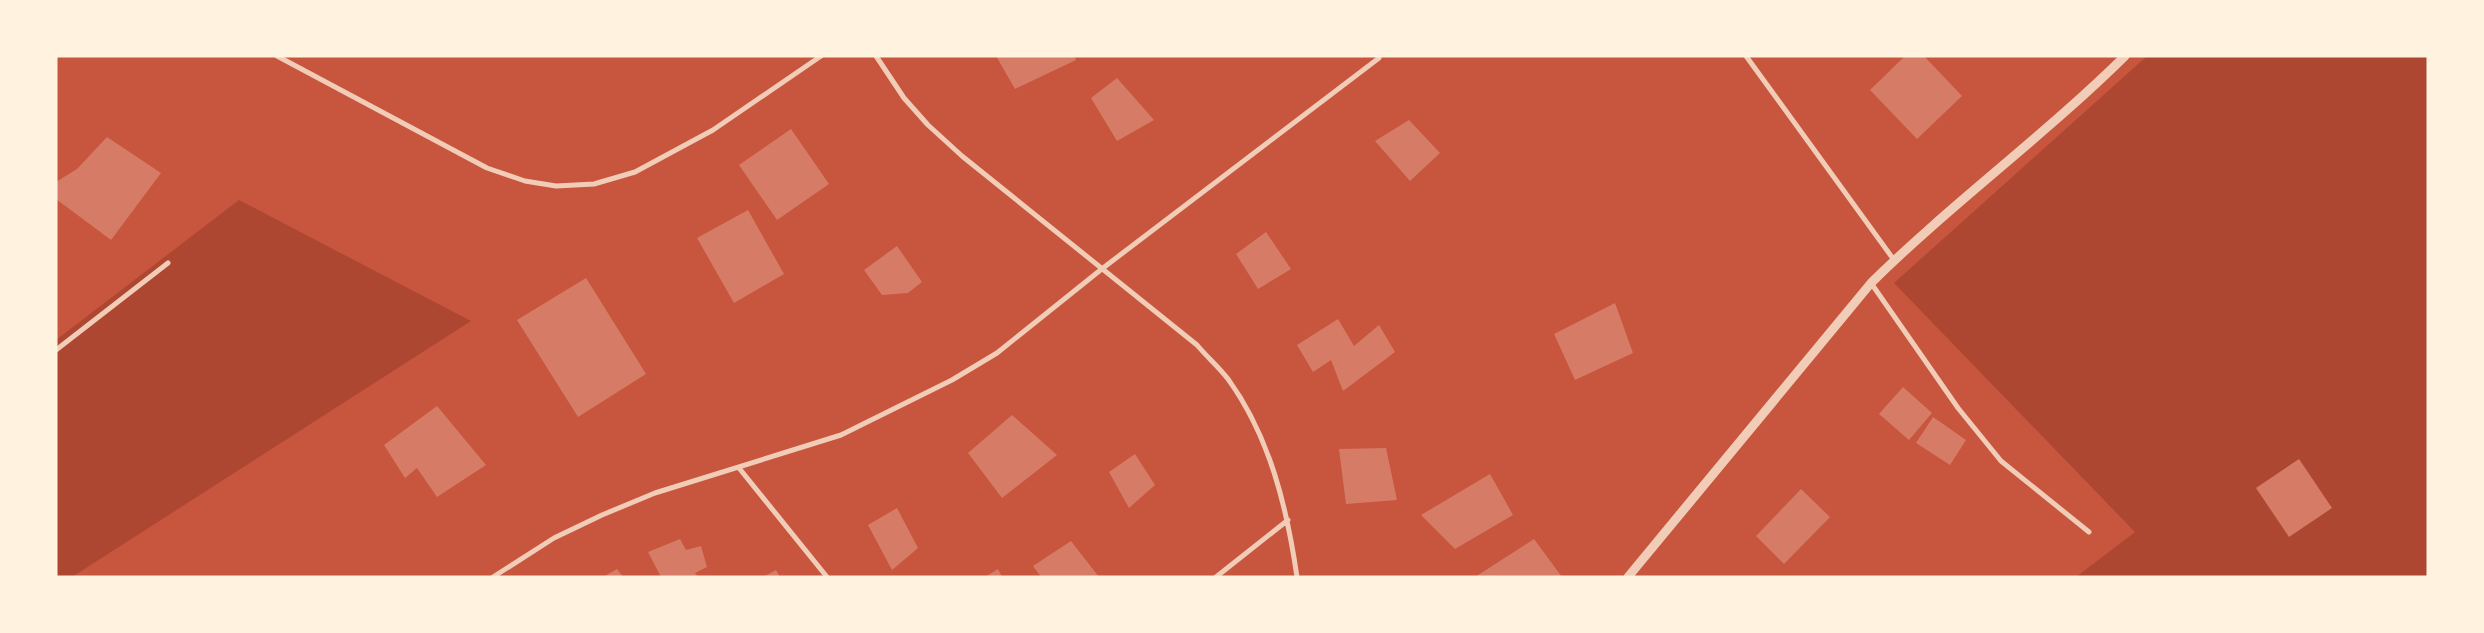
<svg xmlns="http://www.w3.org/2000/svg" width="2484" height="633" viewBox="0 0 2484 633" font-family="Barlow,sans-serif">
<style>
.green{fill:#ae4732}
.building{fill:#d67c66}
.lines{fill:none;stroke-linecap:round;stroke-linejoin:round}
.minor{stroke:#f1ccb7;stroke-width:5}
.tertiary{stroke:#f1ccb7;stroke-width:9}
</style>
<rect width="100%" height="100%" fill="#c8553d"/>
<path class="green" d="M2147 56H2428V577H2076L2135 532 1894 283Z
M239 200 471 321 72 577H56V340Z"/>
<path class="building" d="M996 56H1074L1076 60 1015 89Z
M1905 56H1924L1962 96 1917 139 1870 90Z
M1117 78 1154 120 1117 141 1091 98Z
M1409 120 1440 153 1410 181 1375 141Z
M791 129 829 184 777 220 739 165Z
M107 137 161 173 111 240 56 199V182L77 169Z
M748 210 784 274 734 303 697 238Z
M1266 232 1291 269 1258 289 1236 254Z
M897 246 922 282 908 293 882 295 864 270Z
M586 278 646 374 578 417 517 320Z
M1615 303 1633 353 1575 380 1554 334Z
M1338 319 1354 346 1379 325 1395 352 1343 391 1331 360 1313 372 1297 345Z
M1903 387 1932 413 1909 440 1879 414Z
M437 406 486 465 437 497 417 468 405 478 384 445Z
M1012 415 1057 455 1002 498 968 453Z
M1933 417 1966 440 1950 465 1916 443Z
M1386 448 1397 500 1346 504 1339 449Z
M1135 454 1155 485 1129 508 1109 472Z
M2299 459 2332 508 2289 537 2256 488Z
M1490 474 1513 515 1455 549 1421 515Z
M1801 489 1830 517 1784 564 1756 536Z
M897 508 918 548 892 570 868 525Z
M680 539 686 550 701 546 707 567 695 573 698 577H661L648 552Z
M1534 539 1562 577H1475Z
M1071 541 1099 577H1041L1033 566Z
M617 569 623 577H603Z
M998 569 1002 577H985Z
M776 570 780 577H763Z"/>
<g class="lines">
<path class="minor" d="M277 56 487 168 525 181 556 186 594 184 635 172 713 130 821 56
M876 56 904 98 928 125 962 156 1197 345C1207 357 1219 367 1228 379 1270 437 1287 508 1297 577
M1746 56 1894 260
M1871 283 1958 408 2001 461 2089 532
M56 350 168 263
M739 468 827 577
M493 577 554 538 602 515 655 493 841 435 952 380 997 353 1103 268 1379 58
M1216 577 1288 520"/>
<path class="tertiary" d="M1628 577 1871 283C1952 203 2044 136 2125 56"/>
</g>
<rect width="2484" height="633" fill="none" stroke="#fff3e0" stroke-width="115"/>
</svg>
